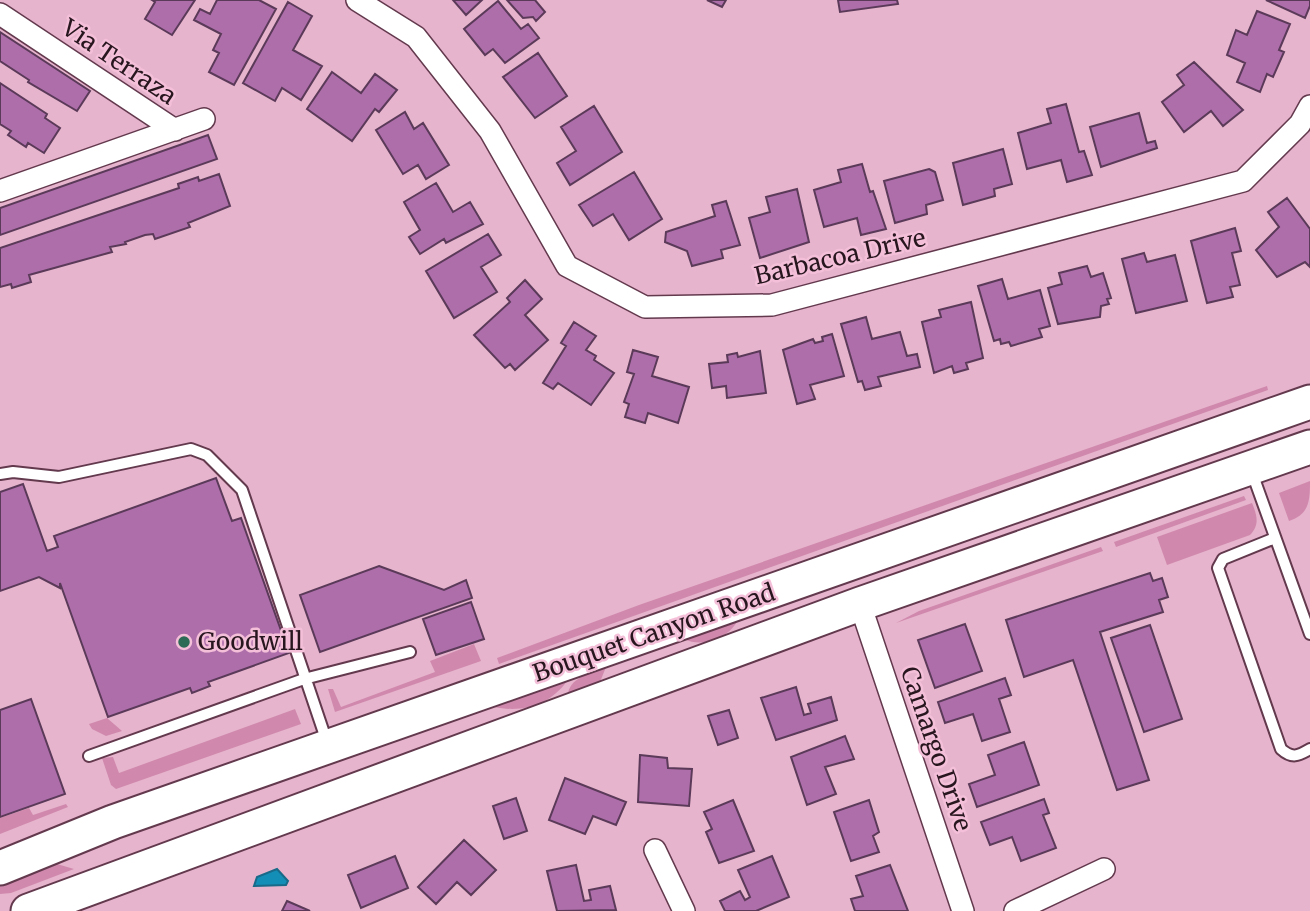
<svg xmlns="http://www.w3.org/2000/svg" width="1310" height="911" viewBox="0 0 1310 911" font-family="Merriweather,serif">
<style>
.green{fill:#d089ad}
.water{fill:#138eb7;stroke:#196a89;stroke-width:2}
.building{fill:#ad6eaa;stroke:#5b3a59;stroke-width:2}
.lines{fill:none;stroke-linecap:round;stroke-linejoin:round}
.service-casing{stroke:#63394e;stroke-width:14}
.minor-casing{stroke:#63394e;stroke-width:24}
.primary-casing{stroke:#63394e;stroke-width:37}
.service{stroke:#fff;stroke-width:10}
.minor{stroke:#fff;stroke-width:21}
.primary{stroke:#fff;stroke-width:33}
.poi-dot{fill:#2e6b56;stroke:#f4c0d9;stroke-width:2.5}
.labels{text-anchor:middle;stroke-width:5;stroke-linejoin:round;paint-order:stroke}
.street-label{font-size:24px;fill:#28161f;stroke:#f4c0d9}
.poi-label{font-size:24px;fill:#28161f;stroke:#f4c0d9;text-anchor:start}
</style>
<rect width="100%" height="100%" fill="#e6b4cc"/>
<path class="green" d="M1267 386 1268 390 499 664 497 658 639 605Z
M1310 481C1310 502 1309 514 1289 521L1279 493Z
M1244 496 1246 500 1116 547 1114 542Z
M1252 503C1257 515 1260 525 1250 535L1167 565 1157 537Z
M1101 547 1103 551 896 623 919 611Z
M738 620C728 639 702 648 684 639Z
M474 644 481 661 335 712 328 689H333L341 707 435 672 430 661Z
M606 667 600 682 568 693C572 676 592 673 606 667Z
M567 681C550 705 523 713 494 707Z
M295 709 301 724 116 789 111 785 102 758 113 757 119 773Z
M107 718 122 731 106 736 92 729 89 724Z
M66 804 68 807 0 834V818L29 808 33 815Z
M57 864 74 869 11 893 0 894V886Z"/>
<path class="water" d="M277 869 288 881 286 885 254 886 257 877Z"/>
<path class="building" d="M152 0H195L172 35 145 19 155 2Z
M217 0H259L276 9 234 85 209 72 219 53 213 50 221 34 194 20 200 9 210 14Z
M453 0H482L466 15Z
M507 0H535L545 12 536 21 533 17 523 18Z
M707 0H726L722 7Z
M838 0H897L898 4 840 12Z
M1266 0H1310V6L1305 18Z
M498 1 521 29 528 24 539 38 505 63 493 49 485 55 464 29Z
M288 2 312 16 293 50 322 66 301 100 282 88 275 101 243 83Z
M1257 11 1290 24 1279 50 1284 52 1273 77 1267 74 1260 92 1237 82 1245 63 1227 55 1236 30 1247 35Z
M0 32 90 91 77 111 28 82 29 80 0 61Z
M538 53 567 96 535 118 503 77Z
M1194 62 1243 110 1223 126 1211 111 1184 132 1162 102 1184 85 1177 75Z
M332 72 361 93 375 74 397 90 379 112 375 109 352 141 307 109Z
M0 83 47 114 45 118 60 128 44 153 28 143 26 147 8 135 11 131 0 124Z
M1066 104 1079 152 1084 151 1092 175 1067 182 1061 160 1027 169 1018 133 1051 123 1047 109Z
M594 106 622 152 570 185 557 163 576 151 561 127Z
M405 112 414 129 423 123 449 165 426 179 418 165 403 174 376 130Z
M1139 113 1147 143 1155 141 1157 148 1101 167 1090 127Z
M208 135 217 159 0 235V208Z
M1003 149 1012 184 994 189 995 196 963 205 953 163Z
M862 164 870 192 873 191 886 229 861 235 857 218 824 227 814 190 841 182 838 170Z
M929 169 935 172 943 200 926 205 927 214 895 223 884 181Z
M634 172 662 219 629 240 613 214 593 226 579 205Z
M219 174 230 206 188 223 190 227 155 239 153 234 145 235 125 242 126 244 110 247 112 252 29 275 31 282 12 288 11 284 0 287V248L179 188 178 184 198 177 199 181Z
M436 183 453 212 470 202 483 224 446 243 444 239 420 254 409 237 420 230 404 202Z
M797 189 809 242 760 258 749 218 770 212 766 197Z
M1287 198 1310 229V267L1305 262 1277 277 1256 250 1279 227 1268 212Z
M726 201 740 245 721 250 723 258 692 266 687 251 665 242 666 232 715 216 712 205Z
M1235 228 1241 251 1232 253 1240 285 1230 287 1233 297 1207 303 1191 241Z
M488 234 501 255 481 267 497 292 454 318 426 271Z
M1144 253 1147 262 1175 255 1187 301 1136 313 1122 259Z
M1087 266 1091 277 1103 273 1111 298 1107 299 1109 304 1101 306 1100 317 1058 324 1048 288 1062 284 1059 273Z
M1002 279 1008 299 1040 290 1050 326 1039 329 1042 337 1011 346 1009 342 1001 344 1000 339 994 341 978 286Z
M525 280 542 299 525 315 548 340 515 370 510 364 505 368 474 335 510 302 507 298Z
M971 302 983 358 966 363 968 369 954 373 952 366 934 373 922 322 941 317 939 310Z
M866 317 872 339 900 332 907 356 917 354 920 367 878 377 881 386 865 390 862 381 858 382 841 324Z
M574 322 596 336 586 350 596 356 594 360 614 373 591 405 558 383 553 389 543 383 566 346 561 343Z
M832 334 844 376 810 385 815 399 797 404 783 350 813 339 815 343 823 341 822 337Z
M633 350 658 357 652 376 689 387 678 423 648 413 645 423 625 417 629 404 624 402 634 374 627 372Z
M760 351 766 393 727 398 726 386 712 388 709 364 728 362 727 355 737 353 738 357Z
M216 478 232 521 241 518 289 653 208 682 210 686 192 693 190 688 108 717 60 583V588L39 577 0 591V492L23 484 47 551 58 547 54 536Z
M379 566 444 590 466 580 472 598 320 652 300 595Z
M1150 573 1153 581 1162 578 1168 597 1159 600 1163 612 1100 632 1149 780 1117 790 1073 660 1024 677 1006 620Z
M471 602 484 639 436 655 423 619Z
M965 624 982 671 935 688 918 640Z
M1150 625 1182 719 1144 732 1111 638Z
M1005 678 1011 695 999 699 1010 732 982 741 973 714 945 723 938 702Z
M796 687 804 715 811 713 808 704 831 697 837 720 776 740 761 698Z
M31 699 65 794 0 817V710Z
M729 710 738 738 718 745 708 716Z
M845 736 854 759 825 767 836 794 807 805 791 757Z
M1024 742 1039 785 977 807 969 784 995 775 988 755Z
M640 755 667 758 668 768 692 769 689 806 638 802Z
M565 778 626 802 616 825 593 816 585 834 549 820Z
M516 798 527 831 504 839 493 806Z
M1044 799 1049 813 1043 815 1056 848 1021 861 1012 837 990 845 981 822Z
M733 800 754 851 719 863 706 832 712 829 704 812Z
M869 800 879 832 873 836 879 852 851 861 834 812Z
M464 840 496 870 471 895 457 882 436 904 418 887Z
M395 856 408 888 361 908 348 875Z
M772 856 789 897 756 911H725L720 901 740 891 745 900 750 897 738 870Z
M576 865 584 901 591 900 589 890 610 886 616 910 557 911 547 871Z
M890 865 908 911H855L851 899 863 896 856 876Z
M287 901 310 911H282Z"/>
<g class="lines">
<defs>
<path id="service" d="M1251 470 1310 634
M0 474 13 472 59 477 191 449 207 455 242 490 327 742
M1275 538 1223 559 1218 568 1281 749C1292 759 1298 756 1310 749
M89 756 304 679 410 652"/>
<path id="minor" d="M357 0 416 37 490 131 567 266 645 307 772 305 1243 181 1300 124 1310 106
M0 14 175 130
M0 191 204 119
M860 604 963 911
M655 850 684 911
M1015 911 1104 869"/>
<path id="primary" d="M0 868 113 822 1310 402
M28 911 860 604 1310 447"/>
</defs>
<use href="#service" class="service-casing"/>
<use href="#minor" class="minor-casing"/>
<use href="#primary" class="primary-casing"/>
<use href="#service" class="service"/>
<use href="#minor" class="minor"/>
<use href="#primary" class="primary"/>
</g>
<circle class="poi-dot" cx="184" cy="642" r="7"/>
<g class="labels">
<g class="street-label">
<text transform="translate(119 62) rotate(34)" y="8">Via Terraza</text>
<text transform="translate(840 257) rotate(-13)" y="8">Barbacoa Drive</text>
<text transform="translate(654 633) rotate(-19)" y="8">Bouquet Canyon Road</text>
<text transform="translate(936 749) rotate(71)" y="8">Camargo Drive</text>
</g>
<g class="poi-label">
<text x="198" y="650">Goodwill</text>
</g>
</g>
</svg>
